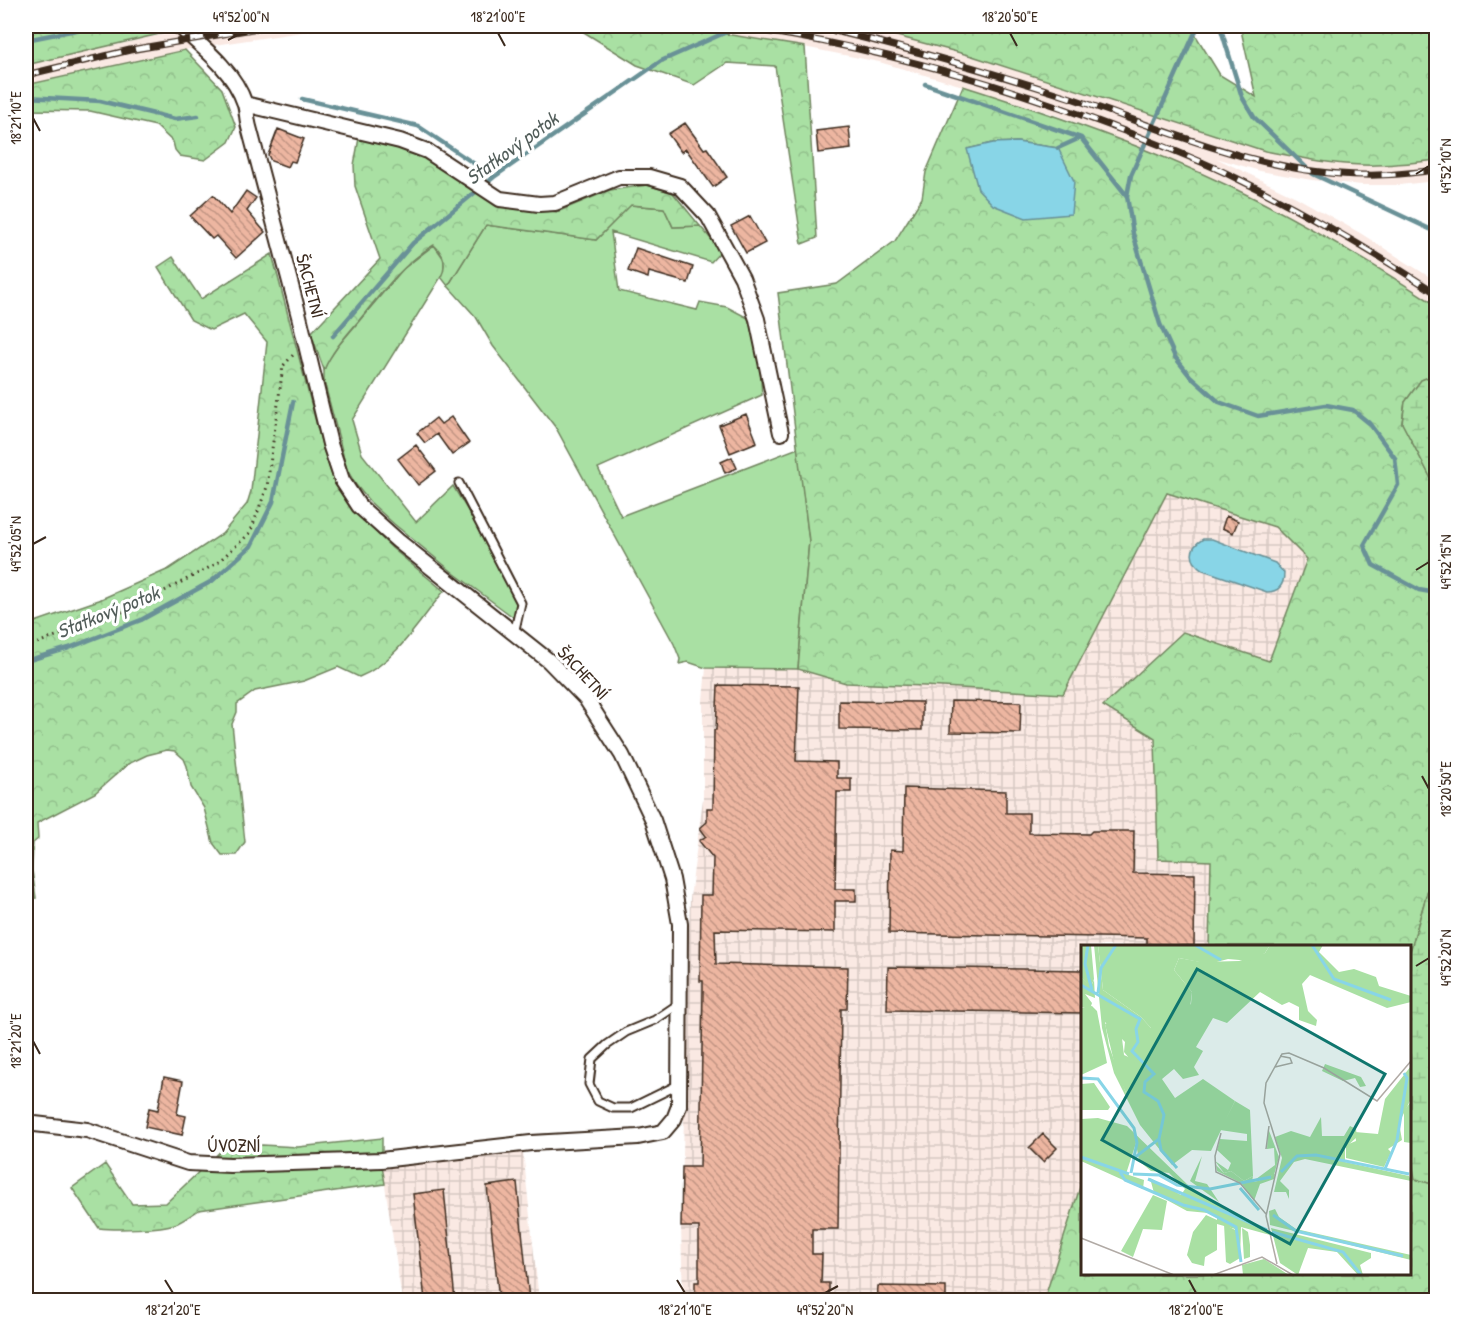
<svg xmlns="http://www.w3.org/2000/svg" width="1462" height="1326" viewBox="0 0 1462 1326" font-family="'Patrick Hand',sans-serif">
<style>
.built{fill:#fae9e3}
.industrial{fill:url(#industrial-grid)}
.green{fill:#a9e0a3;stroke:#728560;stroke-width:1.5}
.forest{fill:url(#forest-crowns);stroke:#728560;stroke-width:1.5;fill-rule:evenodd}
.wetland{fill:url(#wetland-marsh);stroke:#728560;stroke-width:1.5}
.water{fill:#88d5e7;stroke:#699197;stroke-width:1.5}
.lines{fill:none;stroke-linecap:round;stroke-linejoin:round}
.stream{stroke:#699197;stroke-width:4.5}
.building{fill:url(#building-back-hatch);stroke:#3b2a1e;stroke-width:1.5}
.service-casing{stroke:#3b2a1e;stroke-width:11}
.minor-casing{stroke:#3b2a1e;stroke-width:18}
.path{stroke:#3b2a1e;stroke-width:3;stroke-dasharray:1.5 4.5;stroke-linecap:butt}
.service{stroke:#fff;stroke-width:7}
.minor{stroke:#fff;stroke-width:14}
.rail-casing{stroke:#3b2a1e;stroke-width:7}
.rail{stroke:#fff;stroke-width:4.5;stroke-dasharray:14;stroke-linecap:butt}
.ticks{fill:none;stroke:#3b2a1e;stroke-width:2}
.labels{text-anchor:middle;stroke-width:6;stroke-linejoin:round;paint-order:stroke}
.street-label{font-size:18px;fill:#3b2a1e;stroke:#fff}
.water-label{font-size:20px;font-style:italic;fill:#525d5a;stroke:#fff}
.inset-river{fill:none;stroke:#88d5e7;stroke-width:3}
.inset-road{fill:none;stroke:#b1aaa5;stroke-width:1.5}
.view{fill:#0f766e;fill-opacity:0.15;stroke:#0f766e;stroke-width:3}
.inset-edge{fill:none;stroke:#3b2a1e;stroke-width:3}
.neatline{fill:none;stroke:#3b2a1e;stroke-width:2}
.ticks-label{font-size:15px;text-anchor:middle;fill:#3b2a1e}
</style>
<defs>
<pattern id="industrial-grid" width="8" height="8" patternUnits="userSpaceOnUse" patternTransform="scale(1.5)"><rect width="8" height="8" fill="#fae9e3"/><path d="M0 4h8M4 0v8" fill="none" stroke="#d7c8c2"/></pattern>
<pattern id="forest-crowns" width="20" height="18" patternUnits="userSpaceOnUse" patternTransform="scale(1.5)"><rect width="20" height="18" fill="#a9e0a3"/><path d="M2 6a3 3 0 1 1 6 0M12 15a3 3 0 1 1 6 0" fill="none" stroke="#92c08c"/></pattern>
<pattern id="wetland-marsh" width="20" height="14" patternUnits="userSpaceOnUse" patternTransform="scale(1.5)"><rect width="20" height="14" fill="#a9e0a3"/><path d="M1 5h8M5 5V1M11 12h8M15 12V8" fill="none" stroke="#92c08c"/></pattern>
<pattern id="building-back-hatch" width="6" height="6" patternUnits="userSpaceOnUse" patternTransform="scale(1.5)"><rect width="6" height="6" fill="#edb6a1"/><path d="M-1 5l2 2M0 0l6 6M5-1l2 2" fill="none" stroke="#c19483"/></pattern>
</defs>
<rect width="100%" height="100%" fill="#fff"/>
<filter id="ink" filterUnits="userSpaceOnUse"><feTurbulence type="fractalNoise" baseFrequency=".0167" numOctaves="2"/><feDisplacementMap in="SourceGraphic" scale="12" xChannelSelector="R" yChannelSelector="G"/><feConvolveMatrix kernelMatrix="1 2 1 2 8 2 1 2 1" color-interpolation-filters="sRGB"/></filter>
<g filter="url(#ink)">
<path class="built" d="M201 26H343L194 48 26 85V65Z
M642 26H859L972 56 1265 151 1315 160 1362 165 1398 164 1436 160V181L1399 185H1362L1312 180 1260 171 1216 158 1296 197 1360 233 1436 281V305L1350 250 1230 186 1149 151 1056 115 963 86 879 62 789 44 685 29Z"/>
<path class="industrial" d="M1167 493 1275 527 1307 559 1269 661 1183 632 1104 706 1155 737 1158 858 1211 861 1209 946H1082V1181L1044 1300H683L681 1227 690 898 703 799V700L706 668 798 669 846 683 925 686 1063 694Z
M523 1151 539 1300H402L382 1165Z"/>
<path class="green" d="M630 205 664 208 673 227 700 226 721 251 711 262 611 232 619 291 697 310 700 302 727 307 748 318 759 355 762 395 598 468 621 516 798 448 809 541 798 669 706 668 688 662 679 664 680 659 674 644 556 428 493 346 476 317 448 286 486 225 596 240Z
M434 245 444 259V272L352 420 362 454 416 522 453 486 495 556 513 591 516 602V612L513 617 455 574 394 524 370 502 356 485 347 470 324 381V370L327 362 338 346 403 269Z"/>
<path class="forest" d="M26 26H161L168 32 26 65Z
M574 26H676L805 47 817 238 802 244 775 66 727 63 694 85 637 65Z
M859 26H1190L1220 75 1256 97 1240 26H1436V160C1412 163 1387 166 1362 165 1329 164 1297 157 1265 151L972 56Z
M185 50 222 89 236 127 229 142 205 160 180 156 175 150 173 142 156 126 90 111 26 110V85Z
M963 86C1054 115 1145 146 1231 187 1303 221 1370 262 1436 305V374L1421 380 1405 402 1402 422 1436 488V873L1429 886 1410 952V946H1209L1211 861 1158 859 1155 738 1103 706 1183 632 1269 661 1307 559 1275 527 1167 493 1063 694 925 686 846 683 798 669 809 541 778 293 837 284 895 241 922 198 926 172ZM1017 142 1058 148 967 149 993 143Z
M359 138 425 156 497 202 557 212 610 190 648 185 673 193 700 226 673 227 664 208 631 205 596 240 486 225 448 286 441 277C447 265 444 254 434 245 402 264 379 296 356 324 344 338 331 353 324 370L311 333 380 259 355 186 354 165Z
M272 254 323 449 335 484 354 511 392 548 444 591C420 620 395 663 359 677L338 667 304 681 255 691 237 704V712L232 724 245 842 236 855H222L213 843 204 808 191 787 187 766 184 759 175 751 167 750 147 755 128 764 95 793 37 823 38 839 33 843 32 870 36 898 26 899V625L99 600 169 569 222 534 247 504 251 491 267 342 244 314 211 330 191 320 158 267 173 257 201 299Z
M382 1138V1165L385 1184 199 1210C192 1214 183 1221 175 1224 160 1229 115 1230 99 1228L72 1188 105 1164 132 1204 166 1203 224 1148 262 1145 298 1147Z
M1410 1151 1415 1179 1436 1185V1300H1044L1082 1181V1274H1410Z"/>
<path class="wetland" d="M1436 374V488L1402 423 1405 402 1421 380Z
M1436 873V1185L1415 1179 1410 1151V952L1429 886Z"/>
<path class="water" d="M1017 142 1058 148 1074 181 1071 214 1026 218 993 205 978 189 967 149 993 143Z
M1203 539H1212L1275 563 1284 573C1284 585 1279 592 1267 592L1203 570C1189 561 1188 548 1203 539Z"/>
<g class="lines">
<path class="stream" d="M1198 26 1131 175 1127 196 1133 234 1160 324 1175 357 1190 376 1219 402 1258 416 1326 405 1353 410 1369 423 1395 458 1398 485 1364 545 1373 565 1419 590 1436 593
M1220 26 1242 97 1254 117 1313 174 1436 232
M26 40 96 26
M925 84 1081 138 1127 196
M26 97 100 101 175 119 198 116
M302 99 418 126 494 177
M1058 148 1080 138
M333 336 413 243 494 177 661 61 740 26
M26 661 69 648 141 620 212 581 251 546 273 502 293 402"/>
</g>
<path class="building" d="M685 123 704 149 707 148 727 177 713 187 686 149 681 152 668 134Z
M849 127 851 149 818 153 816 131Z
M278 129 304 139 295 162 291 161 288 167 271 161 268 155Z
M246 191 256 198 247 211 265 232 236 258 216 236 212 239 190 216 213 195 230 214Z
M750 216 765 243 746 253 731 226Z
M636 248 693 267 688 283 649 272 648 278 628 271Z
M746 414 757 442 730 453 719 425Z
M451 417 469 443 452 455 437 434 425 443 417 433 436 418 441 424Z
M416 445 436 471 418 485 398 459Z
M732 457 737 468 725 473 721 462Z
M1226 516 1238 521 1233 533 1222 528Z
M718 685 799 686 796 761 837 762V778H851V792H837L835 889H856V901H835V932L715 930 716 964 848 967 847 1009H841L838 1229H812V1254H822L821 1283H829V1300H695V1282H699V1227H681L682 1167H700L703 990V981H700L701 895H712L713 858 699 841 706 836 700 828 707 822V808H713L714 730H716Z
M839 701 922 702V730L839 729Z
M951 701 1021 702 1020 733 950 732Z
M904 788 1006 791V813H1029V833L1089 834 1092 831H1134L1133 873 1195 874 1194 946H1147V938L889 933 890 850 903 851Z
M888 967 1083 970V1013L887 1010Z
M164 1077 183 1081 177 1114 186 1116 182 1135 145 1127 149 1108 158 1110Z
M1043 1134 1057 1148 1043 1162 1029 1148Z
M517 1182 529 1300H499L487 1186Z
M444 1190 455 1300H425L413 1194Z
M878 1286 946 1287V1300H877Z"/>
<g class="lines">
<defs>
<path id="service" d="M459 483 521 603 514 634
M678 1085 631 1108H613L598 1101 589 1084 592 1059 607 1045 626 1032 655 1020 680 1003"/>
<path id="minor" d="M245 104 400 141 427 151 500 199 539 204 555 203 619 177H649L680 186 708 216 742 278 757 319 781 433
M26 1123 87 1130 188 1163 230 1165 381 1160 531 1143 638 1137 663 1132 674 1119 679 1106 680 924 672 879 653 820 622 755 586 699 549 661 398 541 359 506 342 480 330 444 299 316 249 127C247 120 247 111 245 104 234 71 204 48 179 26"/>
</defs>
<use href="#service" class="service-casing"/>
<use href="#minor" class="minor-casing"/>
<path class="path" d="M26 647 130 609 216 564 250 533 267 487 283 366 294 354"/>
<use href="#service" class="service"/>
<use href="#minor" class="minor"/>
<defs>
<path id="rail" d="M731 26C862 44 988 79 1111 126 1153 142 1196 158 1236 178 1306 212 1372 251 1436 293
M815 26C899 46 982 69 1065 96 1161 128 1261 174 1364 175 1388 176 1412 173 1436 170
M26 75 130 50 270 26"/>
</defs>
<use href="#rail" class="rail-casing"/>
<use href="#rail" class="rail"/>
</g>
</g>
<path class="ticks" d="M498 33 505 46M1010 33 1017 46M228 40 241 33M33 118 40 131M1416 174 1429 166M33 544 46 537M1416 570 1429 562M1422 776 1429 789M1416 966 1429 958M33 1041 40 1054M165 1280 173 1293M677 1280 685 1293M1189 1280 1196 1293M825 1293 838 1286"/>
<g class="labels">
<g class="street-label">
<text transform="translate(310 286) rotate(75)" y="6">ŠACHETNÍ</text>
<text transform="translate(583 673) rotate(47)" y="6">ŠACHETNÍ</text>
<text x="234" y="1152">ÚVOZNÍ</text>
</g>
<g class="water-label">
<text transform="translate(512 148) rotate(-36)" y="7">Statkový potok</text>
<text transform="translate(108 612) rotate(-22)" y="7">Statkový potok</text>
</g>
</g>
<g transform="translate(1081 945)">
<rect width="330" height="330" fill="#fff"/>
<path d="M11 61 16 66 26 118 0 130V63ZM330 121V154L318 178 321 195 307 204 310 207 303 222 265 213V200L275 196 274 187 297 189 304 154ZM154 156 169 165 172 231 163 236 150 226 143 228 134 216 147 225 150 218 136 205 139 194 166 196V189L139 185ZM187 183 198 212 193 230 171 237 194 220 193 203 186 204ZM72 250 86 256 81 285 62 284 52 312 40 306ZM125 270 136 275V305L124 312 123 321 111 318 106 310 112 287ZM143 279 156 286 159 313 149 319 145 317ZM161 283 167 287 169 300V312L163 314ZM183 314 208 330H162L161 320Z" fill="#a9e0a3"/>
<path d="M13 0H17L22 45 60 72 70 83 110 59 111 47 93 25 98 13 120 17 158 16 184 8 189 0H242L238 7 258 27 273 24 295 32 298 41 330 51V57L306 63 229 30 221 39 227 66 236 75 235 81 218 75V62L208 57 201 60 179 47 146 78 132 73 115 102 122 106 113 122 118 130 102 134 93 124 81 134 94 153 122 134 154 156 130 206 111 205 91 220 59 180 33 128 21 83ZM24 77 44 97 43 107 48 113 45 148 28 101ZM0 32 10 41 13 35 14 53 4 49 11 58 9 64 0 62ZM244 119 280 132 285 141 279 142 274 133 262 136 241 126ZM13 138 29 162 27 165H0V139ZM330 157 329 192 330 198 323 197V165ZM240 172 241 191H263L269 181 275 184 276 192 264 203V217L328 231 330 236 224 214 213 217 199 236 208 245V254L205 247H193L201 213 194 192 210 186 229 192ZM17 173 46 181 108 241 155 272 186 284 189 290 160 282 159 313 154 284 136 279V273L127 268 106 266 73 248 69 233 100 250 104 244 88 228 70 226 58 216 55 198 45 229 63 235 62 244 0 216V174ZM121 211 114 236 126 239 138 257 109 236ZM135 220 143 228 150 226 163 236 172 231 171 237 177 236 194 229 193 234 179 239 173 256 160 238 136 226ZM194 264 198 272 215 284 330 310V315L189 280 188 266ZM190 283 290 308V313L279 320 282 330H277L256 307 227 303 217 330 199 318Z" fill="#a9e0a3" fill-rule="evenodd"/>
<path d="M0 0H10L13 34 10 42 0 32ZM17 0H189L184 8 170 16 147 14 128 19 98 13 93 25 111 47 109 63 82 87 70 83 60 72 22 45ZM30 76 40 85 43 110 52 114 57 127 59 145 53 149 45 148 35 125 24 79Z" fill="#a9e0a3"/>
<path class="inset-river" d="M7 0 4 19 11 45M114 0 140 15M231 0 253 34 310 55M0 40 59 74 55 84 57 97 51 106 73 129 64 137 63 147 77 156 83 170 78 194 53 213 50 228M17 48 20 23 35 0M0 133 17 134 53 183 56 198 53 212M78 194 80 205 96 223M0 212 48 229M304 224 316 195 326 133 323 128M39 227 44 235 102 260 123 265 155 282 160 317M200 227 216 211 235 210 328 229M52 229 78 230 96 240 129 244 190 232M67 234 186 285M159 243 178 265M192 270 215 286 322 311M191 287 262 307 280 330"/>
<path class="inset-road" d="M194 122 211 118 209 113 199 111M140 188 134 211 135 227 159 238 185 269M185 204 188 181M0 293 93 330M196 319 185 271 199 209 183 158 185 138 201 109 208 108 243 123 296 156 330 116M132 330 181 312 212 330"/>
<path class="view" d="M116 24 304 129 209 299 21 195Z"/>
<rect width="330" height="330" class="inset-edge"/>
</g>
<rect width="1462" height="1326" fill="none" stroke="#fff" stroke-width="66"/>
<rect x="33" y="33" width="1396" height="1260" class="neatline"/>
<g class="ticks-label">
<text x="241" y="22">49°52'00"N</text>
<text x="498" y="22">18°21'00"E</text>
<text x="1010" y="22">18°20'50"E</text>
<text transform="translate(16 118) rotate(-90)" y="5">18°21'10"E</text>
<text transform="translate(1446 166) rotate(-90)" y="5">49°52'10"N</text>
<text transform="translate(16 544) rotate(-90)" y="5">49°52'05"N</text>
<text transform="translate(1446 562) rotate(-90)" y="5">49°52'15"N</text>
<text transform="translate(1446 789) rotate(-90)" y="5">18°20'50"E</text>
<text transform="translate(1446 958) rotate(-90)" y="5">49°52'20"N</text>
<text transform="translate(16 1041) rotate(-90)" y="5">18°21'20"E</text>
<text x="173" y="1315">18°21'20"E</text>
<text x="685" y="1315">18°21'10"E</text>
<text x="825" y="1315">49°52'20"N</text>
<text x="1196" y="1315">18°21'00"E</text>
</g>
</svg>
